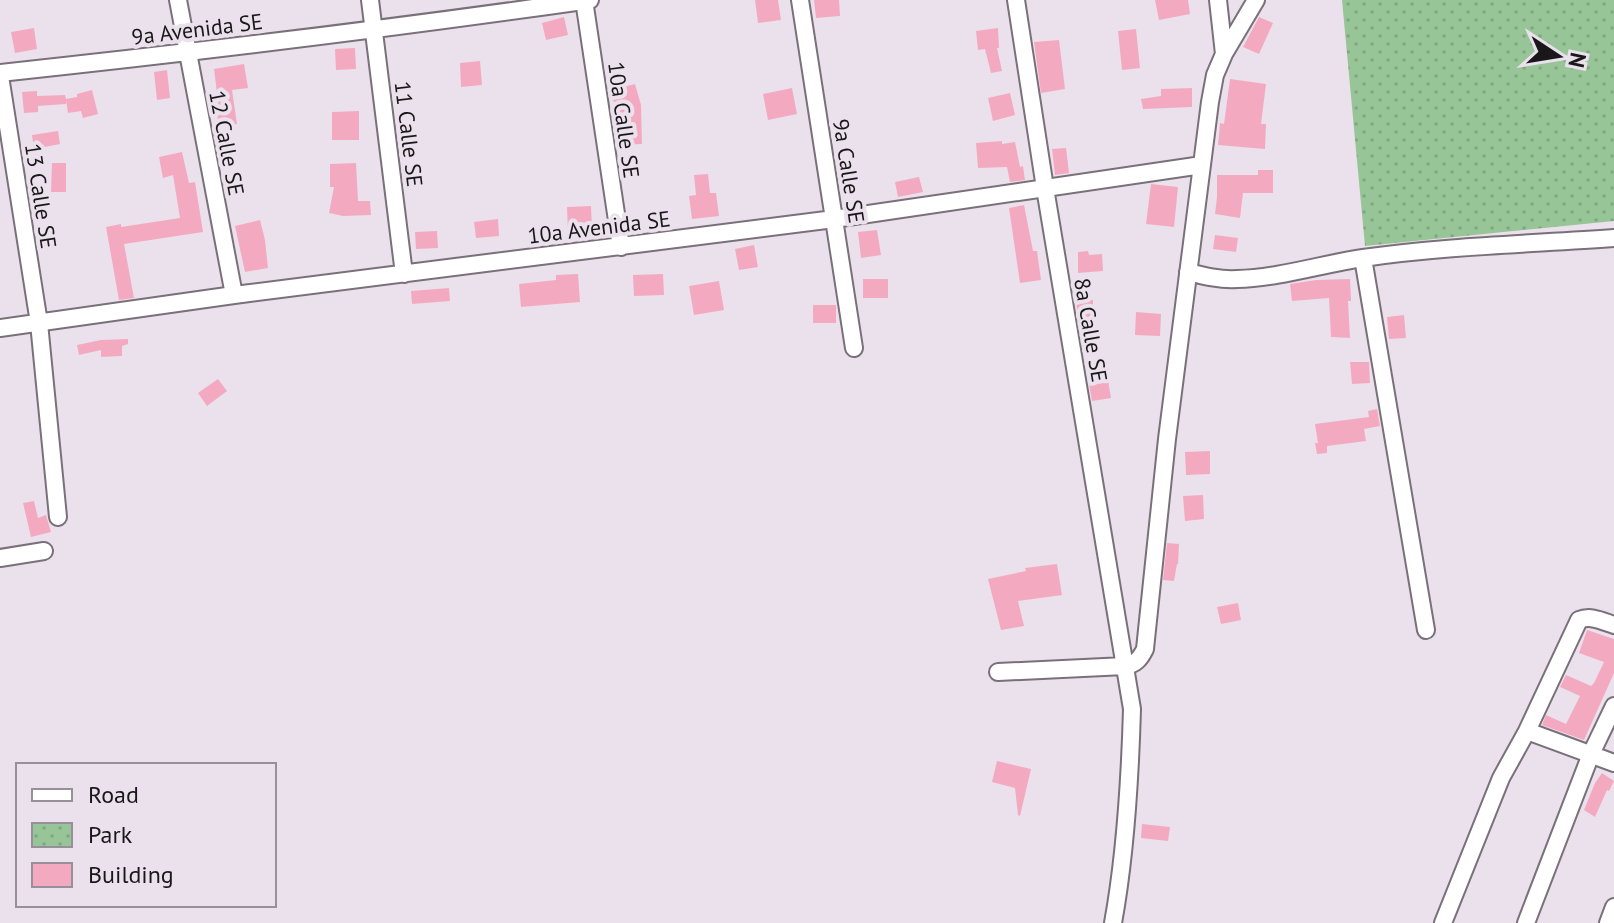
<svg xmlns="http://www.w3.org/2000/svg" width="1614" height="923" viewBox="0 0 1614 923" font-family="'PT Sans',sans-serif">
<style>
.park{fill:url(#park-dots)}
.building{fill:#f3aac0}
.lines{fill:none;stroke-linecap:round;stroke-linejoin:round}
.minor-casing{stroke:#79707a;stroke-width:20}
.minor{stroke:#fff;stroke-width:16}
.labels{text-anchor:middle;stroke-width:8;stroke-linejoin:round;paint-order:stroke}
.street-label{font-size:22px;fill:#1a171b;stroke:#ebe1ec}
</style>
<defs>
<pattern id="park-dots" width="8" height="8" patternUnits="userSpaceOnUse" patternTransform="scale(2)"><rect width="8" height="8" fill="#97c598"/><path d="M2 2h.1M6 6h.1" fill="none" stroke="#82a882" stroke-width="1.8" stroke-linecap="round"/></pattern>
</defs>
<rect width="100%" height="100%" fill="#ebe1ec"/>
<path class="park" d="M1342 0H1614V221L1365 246Z"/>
<path class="building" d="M755 0H778L781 20 758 23Z
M814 0H839L840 16 816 18Z
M1155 0H1188L1190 14 1159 20Z
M564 17 568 35 546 40 542 23Z
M1259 17 1273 23 1259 54 1243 47Z
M34 28 37 49 15 53 11 32Z
M998 28 999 48H997L1002 71 991 73 985 49 978 50 976 31Z
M1136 29 1140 68 1122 70 1118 31Z
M1059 40 1065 89 1041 93 1034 42Z
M355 48 356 69 336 70 335 49Z
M480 61 482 85 461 87 460 63Z
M244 64 248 88 232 90 237 124 219 127 216 109H219L214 69Z
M167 70 170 98 157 100 154 72Z
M1230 79 1266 84 1261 124H1266L1265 149 1218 145 1220 123 1224 124Z
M635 84 641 105 642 144 617 145 615 124H619L611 90Z
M792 88 797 114 768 120 763 94Z
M1192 88V107L1143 109 1141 99 1161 96V89Z
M92 90 98 114 83 118 81 111 68 113 66 100V104L38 106V112L24 113 22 92 37 91V96L65 95 66 99 77 97V94Z
M1010 93 1015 115 993 121 988 98Z
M359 111V140H332V112Z
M58 131 60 144 34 149 32 135Z
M1002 141V144L1015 142 1020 167 1023 166 1025 180 1010 182 1007 167 978 168 976 143Z
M1066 148 1069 173 1055 175 1052 149Z
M182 152 189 183 195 182 203 232 124 244 134 298 119 300 106 227 121 224V227L180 218 173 175 163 178 159 157Z
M52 163H66V192H51Z
M356 163 358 201H370L371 215 343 216 329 213 334 187H330V164Z
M1258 170H1273V193H1243L1240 218 1215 214 1217 197V175H1258Z
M708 174 710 193H716L719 216 692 219 689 196 696 195 694 175Z
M919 177 923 192 898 197 895 182Z
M1151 184 1178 187 1174 227 1146 224Z
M1024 205 1033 251H1037L1041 280 1020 283 1009 208Z
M591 206 592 231 568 232 567 207Z
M498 219 499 236 476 238 474 222Z
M260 220 265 240 268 268 245 272 235 226Z
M877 230 881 255 861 258 858 232Z
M437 231 438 248 416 249 415 232Z
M1215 235 1238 238 1236 252 1213 249Z
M754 245 758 267 739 270 735 249Z
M1088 251 1089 255 1102 254 1103 271 1078 273V252Z
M578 274 580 302 521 307 519 284 556 280V275Z
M663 274 664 295 634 296 633 275Z
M863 279H888V298H863Z
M1350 279 1351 301H1348L1350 338 1331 337 1329 298 1292 301 1290 284 1316 280Z
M719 281 724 310 694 315 689 286Z
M449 288 450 301 412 304 411 291Z
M1093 300V324H1079L1076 301Z
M813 305H836V323H813Z
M1136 312 1161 314 1160 336 1135 335Z
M1404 315 1406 338 1389 339 1387 317Z
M128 339V344L122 346V356L101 357V350L79 355 77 345 101 340Z
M1350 362H1369L1370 383 1352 384Z
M1107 375 1111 398 1092 401 1088 378Z
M218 379 227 391 207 406 198 393Z
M1377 409 1380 426 1364 429 1366 441 1327 446V453L1317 454 1315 443H1318L1315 424 1369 417 1368 411Z
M1210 451V474L1186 475 1185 452Z
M1203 495 1204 519 1185 521 1183 496Z
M34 501 38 518 46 515 51 532 31 537 23 503Z
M1167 543 1179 544 1178 564H1177L1174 581 1163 580Z
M1057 564 1062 595 1018 601 1024 626 1001 630 988 579 1026 571 1025 568Z
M1238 603 1241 620 1221 624 1217 607Z
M1587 630 1614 639V673L1584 740 1542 725 1546 715 1566 724 1580 696 1560 687 1566 675 1591 686 1594 683 1604 662 1579 653Z
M997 761 1031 769 1020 816 1018 815 1015 788 992 782Z
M1602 773 1614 781 1609 791 1607 790 1595 817 1584 810 1595 783Z
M1142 824 1170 827 1168 841 1141 838Z"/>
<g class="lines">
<defs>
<path id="minor" d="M178 0 234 295
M370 0 404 274
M584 0 621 247
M800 0 854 348
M1016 0 1045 188 1132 709C1130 780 1126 852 1113 923
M1218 0 1224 54
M0 73C197 52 394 28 590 0
M0 76 39 323 58 517
M1363 258 1426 630
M1188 272C1204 276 1220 280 1237 279 1279 278 1322 264 1363 258 1446 246 1531 244 1614 238
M0 328 234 295 834 219 1202 165
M0 558 44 551
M1614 625C1602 621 1591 615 1579 620L1527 731 1614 763
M998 672 1125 666C1136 664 1140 659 1145 649L1167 439 1210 102 1215 75 1224 54 1256 0
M1443 923 1501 778 1527 731
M1526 923 1591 754 1614 706
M1608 923 1614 907"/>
</defs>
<use href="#minor" class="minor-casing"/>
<use href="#minor" class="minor"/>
</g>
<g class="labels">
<g class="street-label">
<text transform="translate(197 29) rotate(-7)" y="8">9a Avenida SE</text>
<text transform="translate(624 120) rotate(82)" y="8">10a Calle SE</text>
<text transform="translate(409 134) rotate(83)" y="8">11 Calle SE</text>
<text transform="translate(227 143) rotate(79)" y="8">12 Calle SE</text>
<text transform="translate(849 171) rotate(81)" y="8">9a Calle SE</text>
<text transform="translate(41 196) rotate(81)" y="8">13 Calle SE</text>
<text transform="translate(599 227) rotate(-7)" y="8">10a Avenida SE</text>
<text transform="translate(1091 330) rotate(80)" y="8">8a Calle SE</text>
</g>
</g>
<rect x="16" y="763" width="260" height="144" fill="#ebe1ec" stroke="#979098" stroke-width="2"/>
<rect x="32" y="789" width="40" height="12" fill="#ffffff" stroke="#979098" stroke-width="2"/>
<text x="88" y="803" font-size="24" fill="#1a171b">Road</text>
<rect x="32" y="823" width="40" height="24" fill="url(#park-dots)" stroke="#979098" stroke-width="2"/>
<text x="88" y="843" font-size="24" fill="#1a171b">Park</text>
<rect x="32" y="863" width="40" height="24" fill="#f3aac0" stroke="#979098" stroke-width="2"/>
<text x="88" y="883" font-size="24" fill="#1a171b">Building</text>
<g transform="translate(1558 56) rotate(102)" stroke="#ebe1ec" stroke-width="6" paint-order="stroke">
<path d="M0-6L14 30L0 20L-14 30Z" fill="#1a171b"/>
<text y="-12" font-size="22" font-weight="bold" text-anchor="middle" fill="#1a171b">N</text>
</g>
</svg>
